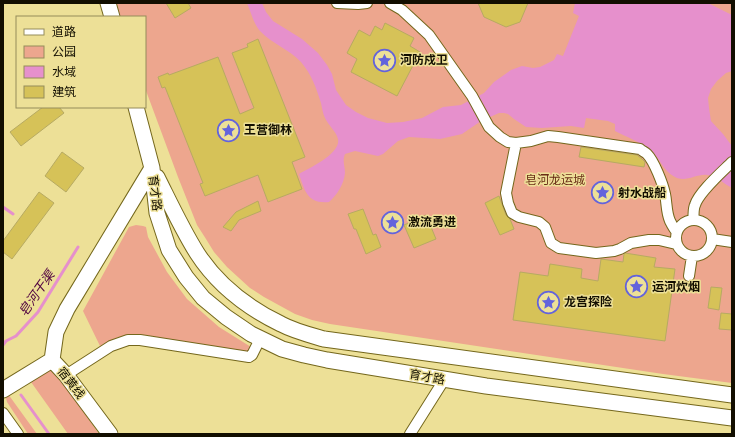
<svg xmlns="http://www.w3.org/2000/svg" width="735" height="437" viewBox="0 0 735 437" font-family="Barlow,'Noto Sans SC',sans-serif">
<style>
.green{fill:#eda68e}
.water{fill:#e690cc}
.lines{fill:none;stroke-linecap:round;stroke-linejoin:round}
.stream{stroke:#e690cc;stroke-width:3}
.building{fill:#d6c258;stroke:#b7aa62}
.street-casing{stroke:#74671c;stroke-width:12}
.secondary-casing{stroke:#74671c;stroke-width:17}
.street{stroke:#fff;stroke-width:10}
.secondary{stroke:#fff;stroke-width:15}
.labels{text-anchor:middle;stroke-width:3;stroke-linejoin:round;paint-order:stroke}
.poi-label{font-size:12px;font-weight:bold;fill:#120e00;stroke:#ede097;text-anchor:start}
.park-label{font-size:12px;fill:#6a2c17;stroke:#ede097}
.street-label{font-size:12px;fill:#120e00;stroke:#ede097}
.water-label{font-size:13px;font-style:italic;fill:#4f003f;stroke:#ede097}
</style>
<rect width="100%" height="100%" fill="#ede097"/>
<path class="green" d="M116 3H732V383L663 374 330 324 312 320 295 314 264 297 250 288 227 267 214 252 206 239 197 225 178 177 145 88V17H120Z
M136 225 143 226 146 227 148 237 167 272 187 299 219 327 251 347 248 353 147 336 126 335 116 338 100 346 83 311 129 227Z
M48 368 55 370 99 434H68L31 382 43 370Z
M8 394 37 434H28L7 402 6 398Z"/>
<path class="water" d="M247 3H262L266 12 273 21 302 39 318 53 327 65 332 74 336 90 346 105 356 112 368 118 387 123 403 122 422 118 443 107 461 105 484 93 494 82 511 70 522 66 533 68 540 67 554 60 557 54 563 56 579 16 573 13 575 3H708L732 15V71L726 73 717 81 711 89 708 98 709 108 711 121 723 134 732 146V188C724 184 717 176 708 175 697 173 686 183 675 177 663 171 660 158 650 150 640 142 627 137 615 131V124L608 121 586 118 584 128 571 126 542 128 526 127 514 119 508 114 504 113H499L481 121 462 134 440 139 409 137 398 141 383 154 378 156 355 151 345 154C342 161 345 166 345 173 344 184 337 195 329 202 307 204 305 191 299 174 309 168 341 154 338 139 336 131 328 125 325 118 323 114 322 108 321 103 316 88 312 75 301 62 289 49 272 44 260 31 253 23 251 12 247 3Z"/>
<g class="lines">
<path class="stream" d="M3 207 13 214
M3 345 6 341 16 336 38 312 78 247
M21 395 49 434"/>
</g>
<path class="building" d="M166 3H188L191 8 175 18Z
M478 3H528L520 22 506 27 484 17Z
M385 23 414 38 410 46 420 52 397 96 351 72 357 59 347 53 359 30 370 36 375 26 382 30Z
M258 39 305 157 292 162 302 189 268 202 258 175 205 196 200 184 203 183 165 87 162 88 158 77 168 73 169 75 218 57 240 114 254 108 232 53 248 47 247 44Z
M43 107H59L64 113 21 146 10 132Z
M581 147 637 155 642 159 645 162 644 167 579 157Z
M62 152 84 168 66 192 45 176Z
M39 192 54 203 12 259 3 252V241Z
M499 196 506 215 510 219 514 229 500 235 485 203Z
M258 201 261 211 239 220 231 231 223 227 236 212Z
M363 209 373 235 376 234 381 247 366 254 356 229H354L348 214Z
M426 215 436 239 414 248 404 225Z
M625 253 656 258 654 267 675 269 665 341 513 320 520 272 548 276 550 264 582 269 581 278 598 281 601 259 623 262 624 254Z
M711 287 722 288 719 310 708 308Z
M721 313 732 314V330L719 329Z"/>
<g class="lines">
<defs>
<path id="street" d="M337 3 358 4 367 3
M390 3 402 10 429 35 472 96 489 127 500 137 508 142 516 143 531 141 548 136 558 137 640 149C642 151 645 152 647 154 654 161 663 184 665 194 667 203 666 212 670 221 672 225 674 229 677 232
M516 143 506 193 508 203 512 213 519 217 539 222 545 227 551 243 559 248 596 253 614 251 620 249 631 243 649 240H659L676 244
M676 238a18 18 0 1 1 36 0a18 18 0 1 1-36 0Z
M693 220C694 215 693 209 695 205 699 192 722 172 732 162
M712 239 732 242
M689 276 692 256
M66 375 111 346 128 340H140L249 357 252 355 260 339
M3 413 18 434
M410 434 444 380"/>
<path id="secondary" d="M108 3 112 17
M136 107 152 168 157 213 169 250 186 277 203 298 226 317 251 334 282 349 304 355 327 360 486 386 732 418
M157 177C170 203 182 229 197 253 217 284 248 308 281 324 294 331 310 335 324 339L732 395
M52 360 56 332 67 309 152 168
M52 360 66 375 110 434
M3 390 52 360"/>
</defs>
<use href="#street" class="street-casing"/>
<use href="#secondary" class="secondary-casing"/>
<use href="#street" class="street"/>
<use href="#secondary" class="secondary"/>
</g>
<defs>
<symbol id="sight-ring" viewBox="-11 -11 22 22"><circle r="9.5" fill="#ede097" stroke="#6363dc" stroke-width="1.5"/><path d="M0-6L1.8-2.2L6-1.7L2.9 1.2L3.7 5.4L0 3.3L-3.7 5.4L-2.9 1.2L-6-1.7L-1.8-2.2Z" fill="#6363dc"/></symbol>
</defs>
<g fill-rule="evenodd">
<use href="#sight-ring" x="372" y="48" width="25" height="25"/>
<use href="#sight-ring" x="216" y="118" width="25" height="25"/>
<use href="#sight-ring" x="590" y="180" width="25" height="25"/>
<use href="#sight-ring" x="380" y="210" width="25" height="25"/>
<use href="#sight-ring" x="624" y="274" width="25" height="25"/>
<use href="#sight-ring" x="536" y="290" width="25" height="25"/>
</g>
<g class="labels">
<g class="poi-label">
<text x="400" y="64">河防戍卫</text>
<text x="244" y="134">王营御林</text>
<text x="618" y="197">射水战船</text>
<text x="408" y="226">激流勇进</text>
<text x="652" y="291">运河炊烟</text>
<text x="564" y="306">龙宫探险</text>
</g>
<g class="park-label">
<text x="555" y="184">皂河龙运城</text>
</g>
<g class="street-label">
<text transform="translate(155 193) rotate(83)" y="4">育才路</text>
<text transform="translate(427 377) rotate(10)" y="4">育才路</text>
<text transform="translate(71 383) rotate(52)" y="4">宿黄线</text>
</g>
<g class="water-label">
<text transform="translate(36 293) rotate(-55)" y="5">皂河干渠</text>
</g>
</g>
<rect width="735" height="437" fill="none" stroke="#120e00" stroke-width="8"/>
<rect x="16" y="16" width="130" height="92" fill="#ede097" stroke="#958c5b"/>
<rect x="24" y="29" width="20" height="6" fill="#ffffff" stroke="#958c5b"/>
<text x="52" y="36" font-size="12" fill="#120e00">道路</text>
<rect x="24" y="46" width="20" height="12" fill="#eda68e" stroke="#958c5b"/>
<text x="52" y="56" font-size="12" fill="#120e00">公园</text>
<rect x="24" y="66" width="20" height="12" fill="#e690cc" stroke="#958c5b"/>
<text x="52" y="76" font-size="12" fill="#120e00">水域</text>
<rect x="24" y="86" width="20" height="12" fill="#d6c258" stroke="#958c5b"/>
<text x="52" y="96" font-size="12" fill="#120e00">建筑</text>
</svg>
